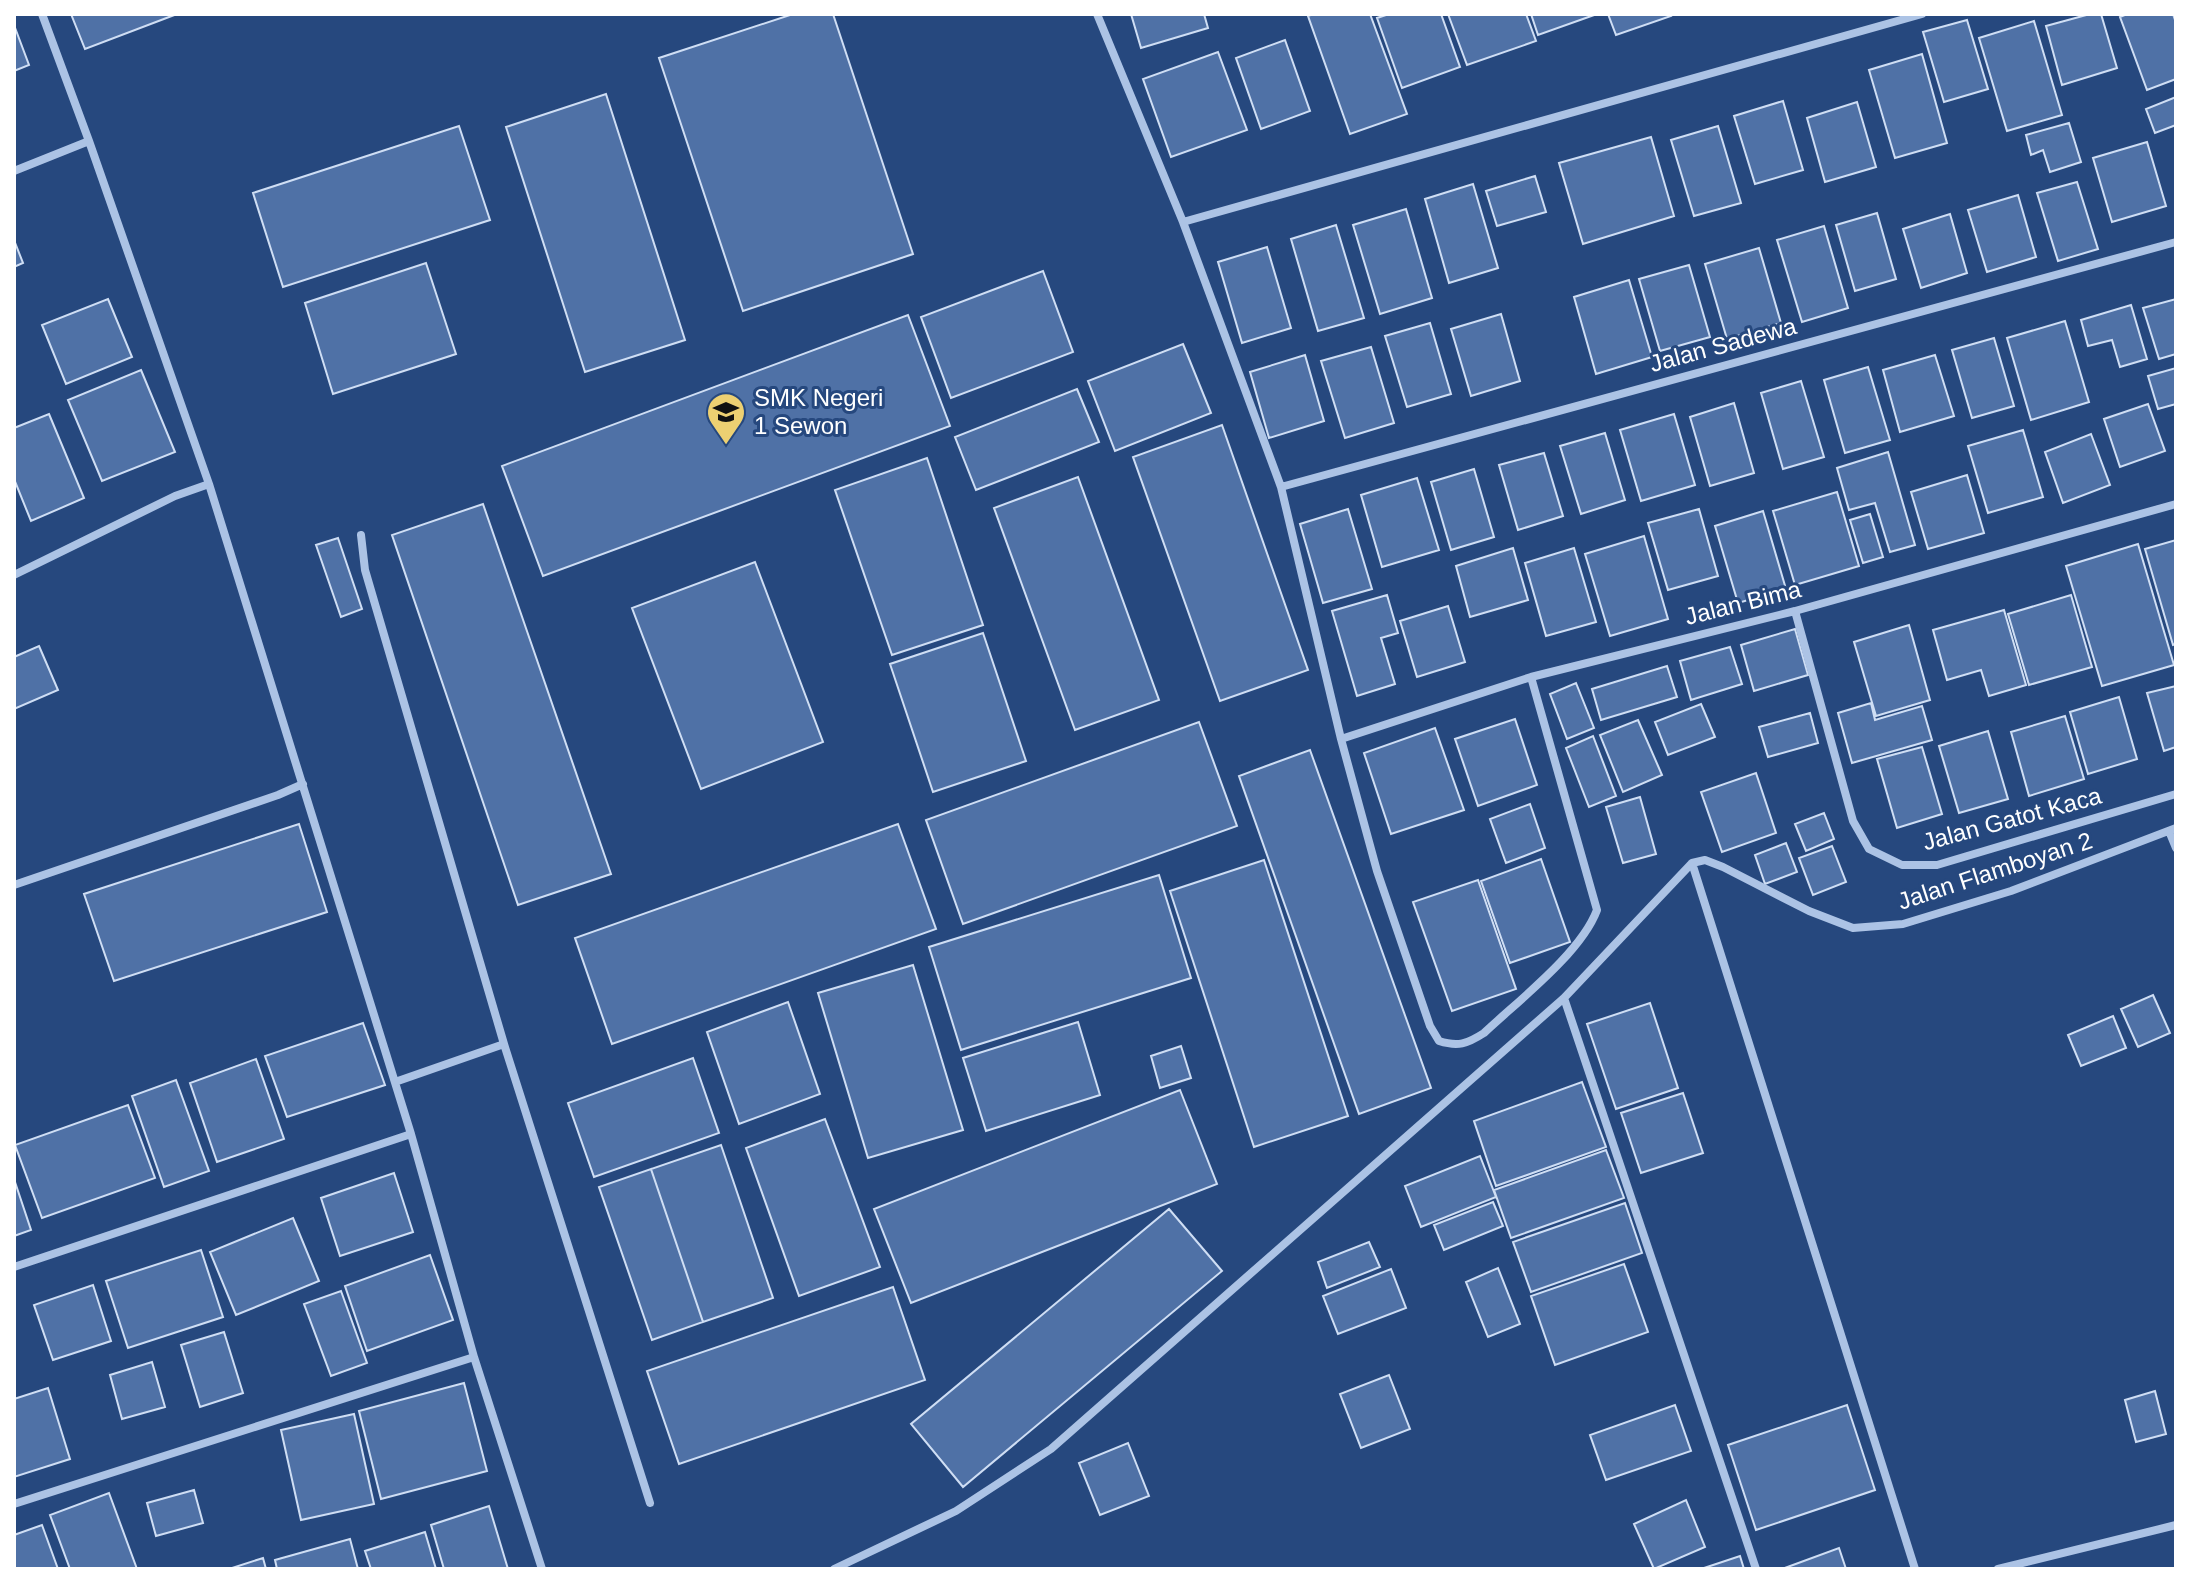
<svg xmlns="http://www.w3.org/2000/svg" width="2190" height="1583" viewBox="0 0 2190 1583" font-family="Helvetica,sans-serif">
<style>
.building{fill:#4f71a6;stroke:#cfdef4;stroke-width:2}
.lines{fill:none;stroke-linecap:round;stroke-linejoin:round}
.street{stroke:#acc3e5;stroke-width:8}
.labels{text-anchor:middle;stroke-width:6;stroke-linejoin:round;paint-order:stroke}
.street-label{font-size:24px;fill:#fff;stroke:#26487e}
.poi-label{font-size:24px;fill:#fff;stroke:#26487e;text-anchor:start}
</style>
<rect width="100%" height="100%" fill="#26487e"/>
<path class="building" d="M71 14H177L85 49Z
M793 14H833L913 254 743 311 659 58Z
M1131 14H1204L1208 28 1141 48Z
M1313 14H1370L1407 114 1350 134 1308 16Z
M1389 14H1441L1460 67 1402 88 1377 18Z
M1448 14H1526L1536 41 1467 65Z
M1531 14H1597L1538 35Z
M1608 14H1670L1671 16 1616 35Z
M2090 14H2101L2117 68 2062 85 2046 26Z
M2127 14H2173L2176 23V79L2147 90 2120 17Z
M1967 20 1988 89 1944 102 1923 32Z
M2034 21 2062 115 2007 131 1979 38Z
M14 25 29 65 14 71Z
M1285 40 1310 111 1261 129 1236 58Z
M1218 52 1247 130 1171 157 1143 79Z
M1922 54 1947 143 1895 158 1869 70Z
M606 94 685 340 585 372 506 127Z
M2176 97V125L2155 133 2146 109Z
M1783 101 1803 170 1755 184 1734 116Z
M1857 102 1876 167 1825 182 1807 118Z
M2069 123 2081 162 2050 172 2043 150 2031 155 2026 135Z
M459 126 490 220 283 287 253 193Z
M1718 126 1741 203 1694 216 1671 140Z
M1651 137 1674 216 1583 244 1559 163Z
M2147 142 2166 206 2112 222 2093 158Z
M1535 176 1546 212 1497 226 1486 191Z
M2077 182 2098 249 2058 261 2037 193Z
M1473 184 1498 268 1449 283 1425 199Z
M2018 195 2036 257 1987 272 1968 210Z
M1406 209 1432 298 1380 314 1353 225Z
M1877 213 1896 279 1855 291 1836 225Z
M1950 214 1967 273 1921 288 1903 229Z
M1336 225 1364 318 1318 331 1291 239Z
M1824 226 1848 308 1802 322 1777 240Z
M14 240 23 263 14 267Z
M1267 247 1291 328 1242 343 1218 262Z
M1759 248 1781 323 1727 339 1705 264Z
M426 263 456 354 333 394 305 303Z
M1689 265 1710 337 1660 351 1639 279Z
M1043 271 1073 352 951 398 921 317Z
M1629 280 1652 357 1596 374 1574 297Z
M108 299 132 357 66 384 42 325Z
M2176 299V354L2159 359 2143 308Z
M2131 305 2147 359 2120 367 2112 340 2088 346 2081 320Z
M1501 314 1520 381 1471 396 1451 329Z
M908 315 950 426 543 576 502 466Z
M2065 321 2089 402 2031 420 2007 338Z
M1430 323 1451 394 1407 407 1385 336Z
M1994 338 2014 406 1972 418 1952 350Z
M1183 344 1211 413 1115 451 1088 381Z
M1371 347 1394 423 1345 438 1321 361Z
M1305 355 1324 421 1269 438 1250 372Z
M1935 355 1954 416 1900 432 1883 370Z
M1868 367 1890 440 1845 453 1824 380Z
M2176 368V404L2158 409 2148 376Z
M141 370 175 452 102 481 68 400Z
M1801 381 1824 457 1783 469 1761 393Z
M1077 389 1099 442 976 490 955 437Z
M1734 403 1754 473 1710 486 1690 417Z
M2148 404 2165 451 2120 467 2104 419Z
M49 414 84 498 31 521 14 479V428Z
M1674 414 1695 485 1641 501 1620 430Z
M1222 425 1308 670 1220 701 1133 457Z
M2023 430 2043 497 1988 513 1968 446Z
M1605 433 1625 500 1581 514 1560 446Z
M2091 434 2110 485 2063 503 2045 452Z
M1888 452 1915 545 1890 552 1875 503 1849 510 1837 468Z
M1544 453 1563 516 1518 530 1499 465Z
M927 458 983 625 892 655 835 490Z
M1474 469 1494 537 1451 550 1431 482Z
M1967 475 1984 533 1928 549 1911 492Z
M1078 477 1159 700 1075 730 994 508Z
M1417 478 1439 550 1382 567 1361 495Z
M1837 492 1859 566 1795 585 1773 511Z
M483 504 611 874 518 905 392 535Z
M1348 509 1372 589 1323 603 1300 524Z
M1699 509 1718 576 1668 590 1648 523Z
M1763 511 1786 589 1738 603 1715 526Z
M1870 514 1883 557 1863 563 1850 520Z
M1644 536 1668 619 1610 636 1585 554Z
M338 538 362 609 341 617 316 545Z
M2176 540V644L2173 645 2145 549Z
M2138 544 2174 665 2102 686 2066 566Z
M1513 548 1528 600 1470 617 1456 566Z
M1574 548 1596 622 1546 636 1525 563Z
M755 562 823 742 701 789 632 608Z
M1387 595 1398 633 1381 638 1395 684 1357 696 1332 611Z
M2071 595 2092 667 2029 685 2008 614Z
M1448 606 1465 662 1417 677 1400 621Z
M2004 610 2026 685 1989 696 1981 670 1947 680 1933 630Z
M1909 625 1930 700 1876 716 1854 642Z
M1795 629 1808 675 1754 691 1741 645Z
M983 633 1026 761 933 792 890 664Z
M39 646 58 690 14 709V657Z
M1730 647 1742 684 1691 700 1680 661Z
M1667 666 1677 697 1601 720 1592 689Z
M1576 683 1594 728 1567 739 1550 694Z
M2176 686V747L2164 751 2147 693Z
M2119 697 2137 759 2088 774 2070 712Z
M1871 703 1875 720 1922 706 1932 740 1852 763 1838 713Z
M1701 704 1715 737 1668 755 1655 722Z
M1810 713 1818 743 1768 757 1759 727Z
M2065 716 2084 779 2029 796 2011 732Z
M1515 719 1537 785 1478 806 1455 739Z
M1638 720 1662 775 1623 792 1600 735Z
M1199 722 1237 826 963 924 926 820Z
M1435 728 1464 810 1391 834 1364 753Z
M1988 731 2008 799 1959 813 1939 746Z
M1593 736 1616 796 1589 807 1566 748Z
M1922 747 1942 814 1897 828 1877 759Z
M1310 750 1431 1088 1359 1114 1239 776Z
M1756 773 1776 833 1722 852 1701 792Z
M1640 797 1656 854 1623 863 1606 807Z
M1530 804 1545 848 1506 863 1490 819Z
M1824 813 1834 839 1806 851 1795 824Z
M299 824 327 912 114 981 84 894Z
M898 824 936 929 612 1044 575 938Z
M1786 843 1797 872 1765 884 1755 855Z
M1832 846 1846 882 1813 895 1799 858Z
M1541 859 1570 942 1510 963 1481 881Z
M1264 860 1348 1116 1254 1147 1170 891Z
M1159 875 1191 978 961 1050 929 947Z
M1478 880 1516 989 1452 1011 1413 902Z
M913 965 963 1130 868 1158 818 993Z
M2153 995 2170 1033 2138 1047 2121 1009Z
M788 1002 820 1094 739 1124 707 1032Z
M1650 1003 1678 1088 1616 1109 1587 1024Z
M2113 1016 2126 1048 2081 1066 2068 1035Z
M1078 1022 1100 1095 986 1131 963 1058Z
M363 1023 385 1085 287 1117 265 1056Z
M1181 1046 1191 1078 1160 1088 1151 1056Z
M693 1058 719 1133 594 1177 568 1103Z
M256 1059 284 1139 217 1162 190 1083Z
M176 1080 209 1171 164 1187 132 1096Z
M1582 1082 1606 1147 1496 1186 1474 1121Z
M1180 1090 1217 1184 911 1303 874 1209Z
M1683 1093 1703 1153 1641 1173 1621 1113Z
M128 1105 155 1178 42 1218 15 1145Z
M825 1119 880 1267 799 1296 746 1148Z
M721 1145 773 1298 703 1322 651 1169Z
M1606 1150 1624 1198 1511 1238 1494 1190Z
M1480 1156 1496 1197 1421 1227 1405 1186Z
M651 1169 703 1322 652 1340 599 1187Z
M394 1173 413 1232 340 1256 321 1198Z
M14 1179 31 1230 14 1236Z
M1493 1202 1503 1226 1444 1250 1434 1225Z
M1625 1203 1642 1253 1531 1292 1513 1242Z
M1169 1209 1222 1271 963 1487 911 1424Z
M293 1218 319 1281 236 1315 210 1252Z
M1369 1242 1380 1267 1327 1288 1318 1262Z
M201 1250 223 1317 128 1348 106 1281Z
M430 1255 453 1320 367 1351 345 1286Z
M1624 1264 1648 1332 1555 1365 1531 1296Z
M1498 1268 1520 1324 1488 1337 1466 1282Z
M1391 1269 1406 1308 1338 1334 1323 1296Z
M93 1285 111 1341 53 1360 34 1305Z
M893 1287 925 1380 679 1464 647 1371Z
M341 1291 367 1363 331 1376 304 1304Z
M224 1332 243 1393 200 1407 181 1345Z
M152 1362 165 1407 122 1419 110 1375Z
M1389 1375 1410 1429 1361 1448 1340 1394Z
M464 1383 487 1471 381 1499 359 1411Z
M48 1388 70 1459 14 1477V1399Z
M2155 1391 2166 1434 2136 1442 2125 1400Z
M1675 1405 1691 1451 1606 1480 1590 1435Z
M1847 1405 1875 1490 1756 1530 1728 1445Z
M354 1414 374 1504 301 1520 281 1430Z
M1128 1443 1149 1496 1100 1515 1079 1463Z
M194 1490 203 1523 156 1536 147 1503Z
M109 1493 137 1569H70L50 1515Z
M1686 1500 1705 1547 1654 1569 1634 1524Z
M489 1506 508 1569H444L431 1525Z
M42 1525 58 1569H14V1535Z
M425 1532 436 1569H371L365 1551Z
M350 1539 358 1569H277L275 1560Z
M1839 1548 1846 1569H1782Z
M1740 1556 1744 1569H1701Z
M263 1558 266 1569H229Z"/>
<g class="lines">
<path class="street" d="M42 14 89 141 209 484 411 1134 474 1357 542 1569
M1097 14 1183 222 1281 487 1341 739 1531 677 1795 611 2176 504
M14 171 89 141
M1183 222 1922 14
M1281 487 2176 242
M361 535 365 570 504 1044
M14 575 175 496 209 484
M1795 611 1853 821 1869 849 1902 865H1937L2176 794
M1341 739 1377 871 1430 1026 1439 1041C1458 1047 1467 1044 1484 1033 1518 1001 1581 953 1597 910L1531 677
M2169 831 2176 848
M1692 863 1915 1569
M14 885 278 795 303 784
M1564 998 1756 1569
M395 1082 504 1044 650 1503
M14 1267 411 1134
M14 1504 474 1357
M834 1569 956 1511 1051 1449 1564 998 1692 863 1705 860 1723 867 1809 911 1853 928 1903 924 2011 891 2176 828
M1998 1569 2176 1525"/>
</g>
<defs>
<symbol id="school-pin" viewBox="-11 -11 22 30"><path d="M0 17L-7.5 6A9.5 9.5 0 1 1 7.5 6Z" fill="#edd072" stroke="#26487e"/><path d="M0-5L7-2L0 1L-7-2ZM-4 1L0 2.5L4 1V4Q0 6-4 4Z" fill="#111"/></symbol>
</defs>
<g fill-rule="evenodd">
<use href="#school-pin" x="704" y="390" width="44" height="60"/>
</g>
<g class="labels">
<g class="street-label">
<text transform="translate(1723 345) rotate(-15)" y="8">Jalan Sadewa</text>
<text transform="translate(1743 603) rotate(-14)" y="8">Jalan Bima</text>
<text transform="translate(2012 819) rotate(-15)" y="8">Jalan Gatot Kaca</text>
<text transform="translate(1995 871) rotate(-18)" y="8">Jalan Flamboyan 2</text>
</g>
<g class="poi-label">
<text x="754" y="406">SMK Negeri<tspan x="754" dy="28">1 Sewon</tspan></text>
</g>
</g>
<rect width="2190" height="1583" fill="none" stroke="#ffffff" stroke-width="32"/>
</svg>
